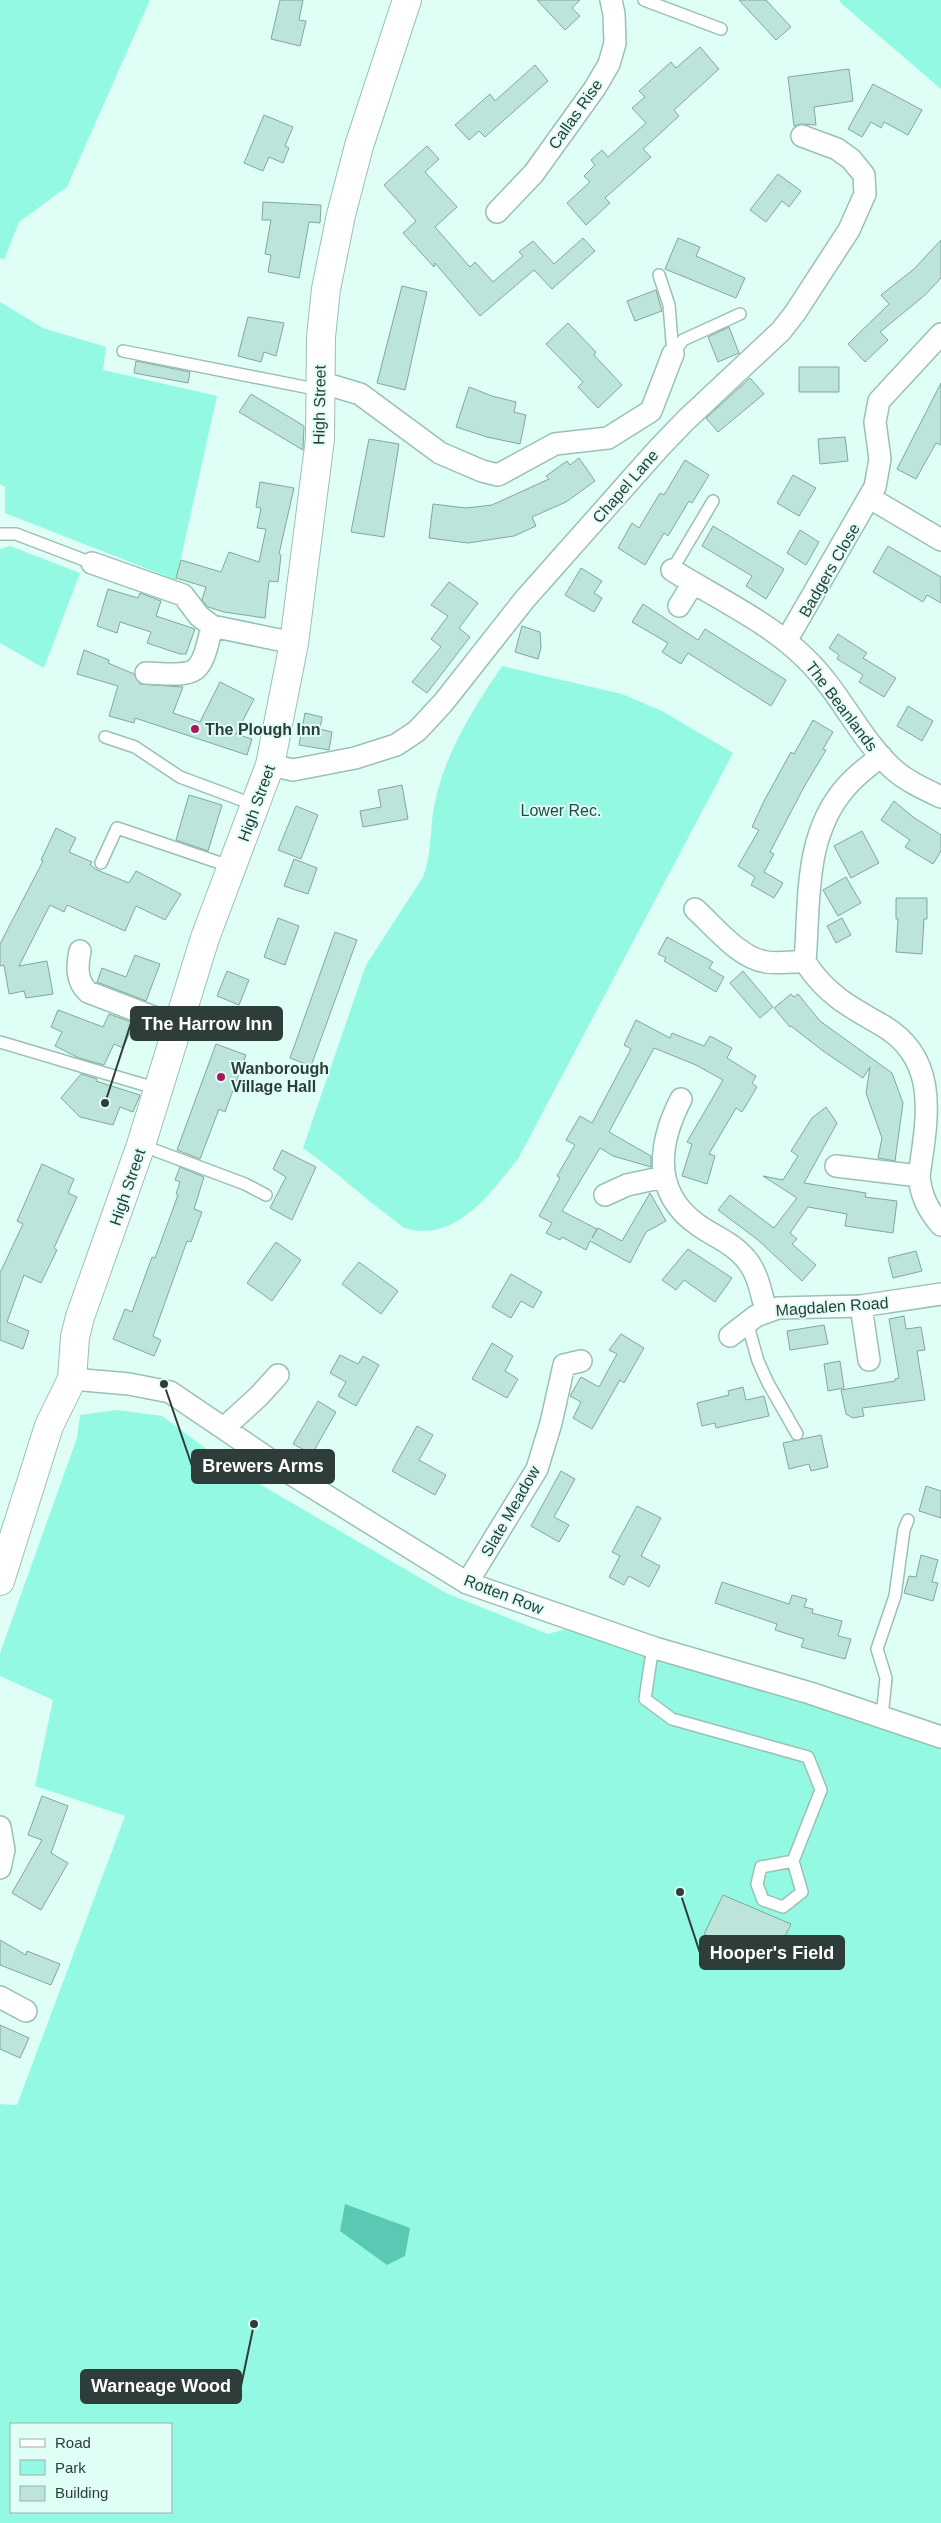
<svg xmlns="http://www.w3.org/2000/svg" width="941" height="2523" viewBox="0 0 941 2523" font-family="Arial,sans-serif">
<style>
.green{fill:#94f9e3;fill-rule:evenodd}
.water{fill:#5ac9b3}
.building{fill:#bde4da;stroke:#82a79e}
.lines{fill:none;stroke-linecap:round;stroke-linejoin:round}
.lane-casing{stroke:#9ac0b6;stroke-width:14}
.street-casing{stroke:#9ac0b6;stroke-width:24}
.secondary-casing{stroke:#9ac0b6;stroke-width:30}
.lane{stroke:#fff;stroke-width:11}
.street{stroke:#fff;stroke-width:21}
.secondary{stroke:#fff;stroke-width:28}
.poi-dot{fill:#a6195d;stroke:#defef6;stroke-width:2}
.labels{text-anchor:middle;stroke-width:4;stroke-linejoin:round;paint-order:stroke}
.street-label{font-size:16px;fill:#2e3d3a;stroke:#defef6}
.poi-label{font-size:16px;font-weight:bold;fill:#2e3d3a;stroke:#defef6;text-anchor:start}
.park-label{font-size:16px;fill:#1c4d43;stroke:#defef6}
.leader{fill:none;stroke:#2e3d3a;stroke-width:2}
.callout-dot{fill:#2e3d3a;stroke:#defef6;stroke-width:2}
.callout{fill:#2e3d3a;stroke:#2e3d3a;stroke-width:2}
.callout-label{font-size:18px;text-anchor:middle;font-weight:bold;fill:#fff}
</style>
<rect width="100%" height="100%" fill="#defef6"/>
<path class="green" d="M0 0H150L67 187 19 222 4 260 0 258Z
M839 0H941V89L842 4Z
M0 302 43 328 106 347 103 370 217 396 176 580 5 513V487L0 484Z
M10 546 80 573 44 668 0 643V549Z
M502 666 622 694 662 711 733 753 518 1159C491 1192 458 1241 408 1229 402 1228 395 1220 390 1217 360 1195 333 1169 303 1148L366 965 423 877C433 851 429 828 435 802 446 751 473 709 502 666Z
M117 1410 162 1416 232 1468 446 1593 548 1634 583 1624 941 1737V2523H0V2104L17 2105 125 1816 35 1786 53 1700 0 1676V1653L77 1438 80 1415ZM11 2424H171V2512H11Z"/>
<path class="water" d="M345 2204 410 2228 405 2256 387 2265 340 2231Z"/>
<path class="building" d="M280 0H303L299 20 306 21 300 46 271 39Z
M537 0H580L572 8 580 16 565 30Z
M739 0H766L791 27 776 40Z
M700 47 719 69 674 110 679 116 643 149 651 157 605 198 610 203 586 225 567 203 590 182 584 176 595 165 591 160 602 150 608 157 646 123 632 108 645 97 639 91 671 62 676 68Z
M535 65 548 81 485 137 479 131 469 140 455 125 490 94 495 101Z
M849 69 853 101 814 107 816 125 800 124 794 126 788 77Z
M873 84 922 110 908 135 884 122 881 128 871 122 862 137 848 129Z
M264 115 293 127 285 146 289 148 283 163 269 157 263 171 244 163Z
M427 146 439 159 425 172 457 207 435 227 470 267 475 262 493 282 523 256 519 252 533 241 554 264 583 238 595 251 552 289 534 270 480 316 435 263 434 267 403 233 416 221 384 185Z
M778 174 801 191 789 207 782 201 766 222 750 210Z
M263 202 321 205 320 223 309 222 299 278 268 272 271 255 265 254 271 220H262Z
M678 238 700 247 696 256 745 278 736 298 665 269Z
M941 240V278L925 295 880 332 888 340 865 362 848 344 889 304 881 295 914 269Z
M402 286 427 292 405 390 377 383Z
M656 290 662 311 635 321 627 301Z
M248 317 284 323 276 356 264 352 261 362 238 356Z
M568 323 596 352 594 355 622 385 598 408 578 387 583 382 546 344Z
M729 327 739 353 718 362 708 337Z
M136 361 190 372 188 383 134 373Z
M799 367H839V392H799Z
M750 378 764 394 718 432 706 418Z
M941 383V445L936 443 916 479 897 469Z
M469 387 492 396 516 402 514 412 526 415 520 444 487 437 456 427Z
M251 394 304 426 303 450 239 412Z
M845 437 848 461 820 464 818 439Z
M369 439 399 444 384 537 351 532Z
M579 458 595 481 566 502 532 517 536 526 514 536 468 543 429 538 433 504 466 508 492 505 549 479 546 476 567 461 570 465Z
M685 460 709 475 692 503 689 501 668 536 664 533 645 565 618 548 632 523 639 528 660 493 664 495Z
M793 475 816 488 799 516 777 503Z
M260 482 294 488 279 554 281 555 278 582 269 581 265 618 224 612 208 607 202 600 206 587 176 578 181 560 221 572 229 552 259 562 266 529 257 528 261 508 256 507Z
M713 526 784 569 766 599 746 586 752 576 702 546Z
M800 530 819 542 806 565 787 553Z
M888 546 941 577V603L927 595 923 602 873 572Z
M581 568 602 581 594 593 602 598 594 612 565 595Z
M449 582 478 603 459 628 470 637 427 693 412 682 441 647 431 639 448 616 431 605Z
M108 589 138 598 140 593 161 601 156 616 195 629 186 654H180L147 643 151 632 120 622 117 633 97 626Z
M643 604 698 640 705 629 786 680 771 706 688 653 681 664 662 652 668 643 632 622Z
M522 626 540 632 541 647 538 659 515 652Z
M838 634 867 653 863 658 896 678 884 697 859 682 863 675 837 659 839 655 829 648Z
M84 650 109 660 108 663 134 674 140 684 183 687 173 713 200 722 220 682 254 699 236 734 252 739 247 755 135 718 134 723 109 716 118 686 77 674Z
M908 706 933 721 922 741 897 726Z
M305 713 322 717 320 729 332 732 329 750 299 745Z
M813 720 833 732 823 749 826 750 804 787 770 852 774 854 764 872 783 883 774 898 751 885 755 877 738 866 759 830 752 827 764 801 791 752 794 754Z
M402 785 408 819 363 827 360 811 381 807 378 790Z
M189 795 222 805 208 851 176 840Z
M894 801 913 817 941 835V851L933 864 905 847 910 840 881 820Z
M296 806 318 815 301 859 278 850Z
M56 828 76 838 69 852 92 862 90 865 97 870 129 883 136 871 181 894 165 920 136 906 125 931 67 905 64 912 50 905 19 966 47 961 53 994 26 998 24 991 9 994 4 965 0 966V944L43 861 41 860Z
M862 831 879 863 851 878 834 846Z
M294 859 317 868 308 894 284 886Z
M846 877 861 903 838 916 823 890Z
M896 898H927V919H924L922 954 896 952 898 919H896Z
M278 918 299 926 285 965 264 957Z
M842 918 851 935 836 943 827 926Z
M335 932 357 940 311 1066 290 1058Z
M667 937 713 962 709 968 724 977 716 992 664 961 666 958 658 954Z
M135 955 160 964 146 1001 97 982 102 968 126 977Z
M227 971 249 980 239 1005 217 996Z
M743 971 773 1007 760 1018 730 983Z
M791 994 794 997 798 994 820 1021 892 1073 903 1103 895 1161 878 1158 882 1138 866 1093 870 1067 863 1078 823 1051 791 1026 790 1027 774 1008Z
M58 1010 103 1027 109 1014 134 1023 123 1048 114 1044 104 1065 79 1058 55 1046 62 1032 51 1027Z
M636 1020 670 1038 672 1033 704 1046 710 1036 732 1048 727 1058 756 1076 752 1083 757 1087 742 1112 736 1108 709 1154 715 1156 707 1184 682 1176 692 1144 687 1142 723 1080 696 1065 654 1048 609 1132 651 1156V1167L613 1156 600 1148 562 1211 597 1229 592 1238 598 1228 622 1241 650 1193 666 1221 646 1232 630 1263 590 1241 586 1250 562 1237 560 1240 546 1233 552 1223 539 1216 560 1178 557 1176 575 1145 566 1140 580 1116 592 1123 631 1049 624 1045Z
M216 1044 246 1055 225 1112 219 1109 200 1159 177 1150Z
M81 1074 97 1079 96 1081 140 1095 133 1112 120 1107 113 1125 80 1117 61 1098Z
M826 1107 837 1123 804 1183 866 1193 865 1197 897 1201 893 1233 845 1226 847 1214 808 1207 790 1233 797 1239 792 1244 816 1265 802 1281 758 1240 718 1210 730 1195 774 1228 797 1198 763 1176 783 1180 798 1156 791 1151 812 1118Z
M282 1150 316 1167 292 1220 270 1208 286 1177 273 1169Z
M42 1164 74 1179 68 1193 77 1197 54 1248 57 1250 41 1283 24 1275 7 1322 29 1331 23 1349 0 1340V1273L23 1224 17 1221Z
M180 1167 204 1177 194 1209 202 1212 191 1242 187 1241 153 1336 161 1340 154 1356 113 1339 125 1309 132 1312 152 1257 155 1258 178 1195 176 1194 180 1182 175 1180Z
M276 1242 301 1260 272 1301 247 1283Z
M688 1249 732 1278 715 1302 684 1280 676 1290 662 1280Z
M916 1251 922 1271 893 1278 888 1258Z
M359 1262 398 1291 381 1314 342 1284Z
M511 1274 542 1292 533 1308 521 1301 511 1318 492 1307Z
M904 1316 906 1329 921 1327 925 1350 917 1351 925 1400 862 1408 864 1416 853 1418 846 1414 841 1390 895 1381V1379L899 1378 889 1319Z
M824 1325 828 1344 790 1350 787 1331Z
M621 1334 644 1348 624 1383 620 1380 592 1429 573 1418 581 1402 570 1396 581 1377 599 1387 617 1354 609 1350Z
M492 1343 513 1356 505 1371 518 1379 507 1398 472 1379Z
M340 1355 358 1364 363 1356 379 1365 356 1406 338 1396 346 1382 330 1373Z
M840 1361 844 1388 828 1391 824 1364Z
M743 1387 746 1400 764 1396 769 1416 716 1428 715 1423 702 1426 697 1403 729 1395 728 1391Z
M318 1401 336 1412 312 1454 293 1444Z
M417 1426 433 1435 419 1460 446 1475 435 1495 392 1471Z
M821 1435 828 1467 811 1471 809 1464 789 1469 783 1443Z
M561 1471 575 1479 554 1517 569 1525 559 1542 531 1526Z
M926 1486 941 1491V1518L919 1511Z
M637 1506 661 1518 641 1556 660 1566 649 1587 629 1576 624 1585 609 1577 620 1556 612 1552Z
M921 1555 938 1560 932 1582 938 1583 933 1601 904 1593 909 1576 916 1577Z
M722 1582 789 1604 792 1595 807 1599 804 1607 813 1609 812 1613 842 1621 838 1636 851 1639 845 1659 801 1647 804 1639 775 1630 777 1624 715 1603Z
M42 1796 68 1806 51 1853 68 1863 41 1910 12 1893 42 1840 28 1835Z
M723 1895 791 1924 771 1965 704 1934Z
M0 1940 26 1955 27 1951 60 1964 51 1985 0 1965Z
M0 2025 29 2038 20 2058 0 2049Z"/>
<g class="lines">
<defs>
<path id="lane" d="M644 0 721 29
M659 275 669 305 673 354
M123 351 320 390
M673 354 683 340 740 314
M0 534H16L92 563
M672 570 713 501
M105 737 135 747 180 777 255 805
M101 863 117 828 232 867
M0 1042 158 1089
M141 1145 245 1184 266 1195
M747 1322 758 1361 768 1383 797 1434
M655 1648 651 1659 645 1699 672 1719 808 1757 821 1790 793 1861 802 1892 783 1907 763 1900 757 1884 761 1867 793 1861
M882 1717 886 1678 877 1649 895 1596 904 1530 908 1520"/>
<path id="street" d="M497 212 534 173 595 88 609 64 615 43 614 14 611 0
M320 382 360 394 440 453 482 471 498 475 555 444 608 438 651 411 673 354
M870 498 941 540
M92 563 183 595 199 616 212 626 294 643
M672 570C715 597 769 622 805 658 839 690 858 736 892 768 906 781 924 789 941 797
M679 606 693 583
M786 641 875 487 880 459 875 422 879 401 941 334
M146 673C198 675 200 679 212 626
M270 765 293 770 355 758 396 745 417 731 443 703 525 599 659 448 686 420 781 331 795 313 849 230 865 194 864 175 851 159 837 149 802 136
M695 909C714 926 739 958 766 962 779 964 792 961 805 962 826 994 848 1006 880 1024 941 1058 927 1119 919 1176 921 1196 928 1210 941 1225
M80 951C77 966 76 981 88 992L177 1026
M805 962C810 902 803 836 846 787 856 775 869 766 881 756
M681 1099C658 1144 652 1193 698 1225 713 1236 733 1243 745 1258 758 1272 761 1293 766 1311
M836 1166 919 1176
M605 1195 627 1185 664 1177
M861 1306 869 1360
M730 1336 756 1316 778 1308 861 1306 941 1294
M72 1379 129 1384 170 1392 288 1472 467 1583 655 1648 810 1693 941 1737
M225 1427 259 1396 278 1375
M467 1583 537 1469 551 1423 564 1365 581 1361
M0 1827 4 1850 0 1868
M0 1997 26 2011"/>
<path id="secondary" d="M0 1581 49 1426 72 1379 75 1337 80 1317 141 1145 205 938 270 765 294 643 320 439 321 337 326 289 341 215 359 146 407 0"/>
</defs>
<use href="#lane" class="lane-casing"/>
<use href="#street" class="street-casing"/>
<use href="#secondary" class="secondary-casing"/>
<use href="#lane" class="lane"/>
<use href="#street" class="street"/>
<use href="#secondary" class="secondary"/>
</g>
<g class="poi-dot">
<circle cx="195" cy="729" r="5"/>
<circle cx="221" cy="1077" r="5"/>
</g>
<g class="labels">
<g class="street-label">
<text transform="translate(575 114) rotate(-55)" y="6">Callas Rise</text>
<text transform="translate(319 405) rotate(-89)" y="6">High Street</text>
<text transform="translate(625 486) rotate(-49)" y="6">Chapel Lane</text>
<text transform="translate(829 570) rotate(-60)" y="6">Badgers Close</text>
<text transform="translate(842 706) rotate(53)" y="6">The Beanlands</text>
<text transform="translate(256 803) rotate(-70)" y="6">High Street</text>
<text transform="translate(127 1187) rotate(-71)" y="6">High Street</text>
<text transform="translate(832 1306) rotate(-4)" y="6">Magdalen Road</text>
<text transform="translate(510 1511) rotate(-60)" y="6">Slate Meadow</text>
<text transform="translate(504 1594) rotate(21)" y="6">Rotten Row</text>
</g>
<g class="poi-label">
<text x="205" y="735">The Plough Inn</text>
<text x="231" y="1074">Wanborough<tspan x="231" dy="18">Village Hall</tspan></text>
</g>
<g class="park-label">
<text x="561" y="816">Lower Rec.</text>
</g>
</g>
<path class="leader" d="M105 1103L131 1023M164 1384L192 1466M680 1892L700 1953M254 2324L241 2386"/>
<g class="callout-dot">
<circle cx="105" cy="1103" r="5"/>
<circle cx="164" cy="1384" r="5"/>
<circle cx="680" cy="1892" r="5"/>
<circle cx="254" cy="2324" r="5"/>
</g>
<g class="callout">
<rect x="131" y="1007" width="151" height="33" rx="5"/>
<rect x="192" y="1450" width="142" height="33" rx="5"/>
<rect x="700" y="1936" width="144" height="33" rx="5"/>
<rect x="81" y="2370" width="160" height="33" rx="5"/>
</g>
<g class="callout-label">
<text x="207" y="1030">The Harrow Inn</text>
<text x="263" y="1472">Brewers Arms</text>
<text x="772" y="1959">Hooper's Field</text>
<text x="161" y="2392">Warneage Wood</text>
</g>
<rect x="10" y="2423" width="162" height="90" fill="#defef6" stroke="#98b1ab"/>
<rect x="20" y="2439" width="25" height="8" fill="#ffffff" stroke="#98b1ab"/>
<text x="55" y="2448" font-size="15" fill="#2e3d3a">Road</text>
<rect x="20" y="2460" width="25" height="15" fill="#94f9e3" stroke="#98b1ab"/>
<text x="55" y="2473" font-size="15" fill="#2e3d3a">Park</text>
<rect x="20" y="2486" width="25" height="15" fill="#bde4da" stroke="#98b1ab"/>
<text x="55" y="2498" font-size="15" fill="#2e3d3a">Building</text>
</svg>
